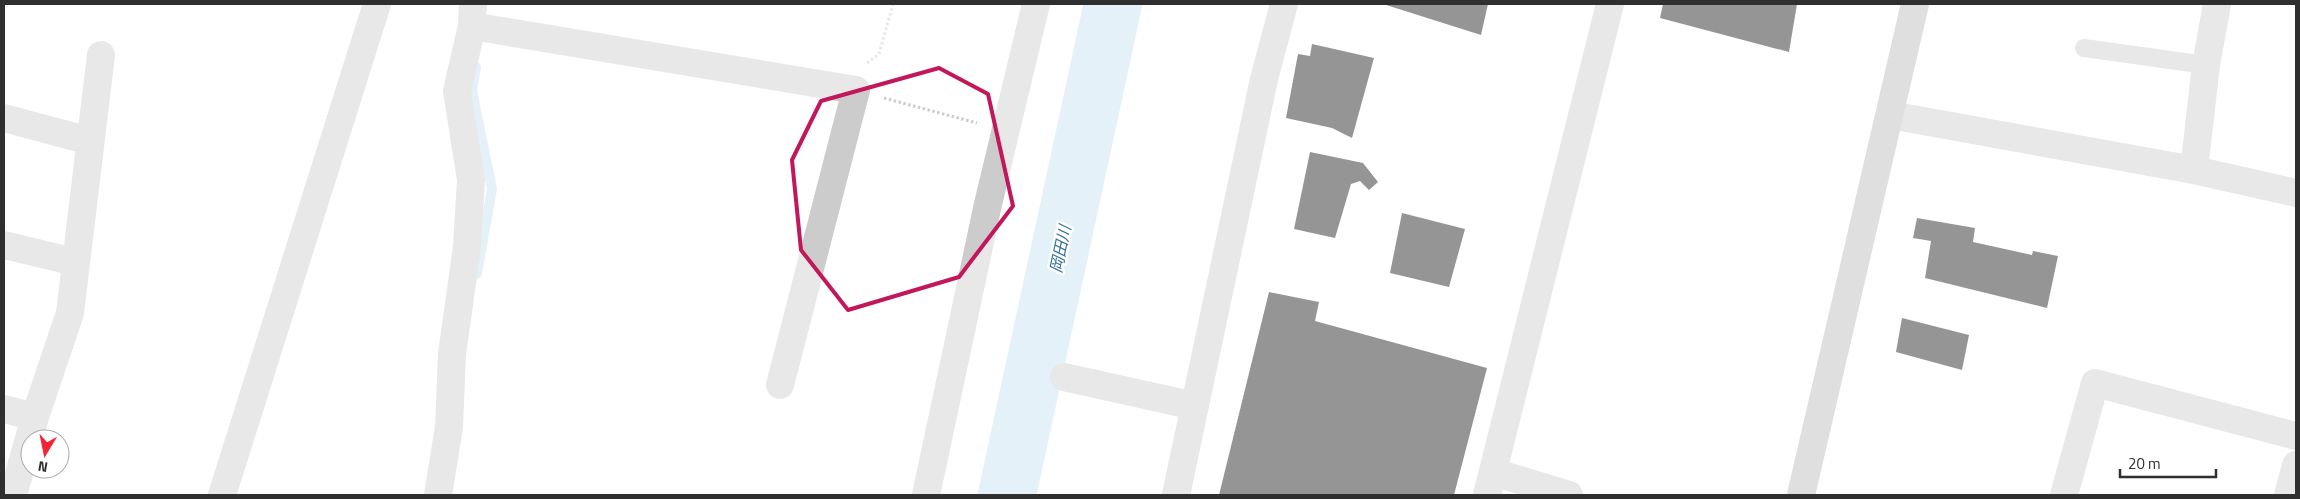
<svg xmlns="http://www.w3.org/2000/svg" width="2300" height="499" viewBox="0 0 2300 499" font-family="'Titillium Web','Noto Sans JP',sans-serif">
<style>
.lines{fill:none;stroke-linecap:round;stroke-linejoin:round}
.stream{stroke:#c6e0ef;stroke-width:10}
.river{stroke:#c6e0ef;stroke-width:58}
.building{fill:#161616}
.path{stroke:#ccc;stroke-width:3;stroke-dasharray:2.5 2.5;stroke-linecap:butt}
.lane{stroke:#ccc;stroke-width:18}
.street{stroke:#ccc;stroke-width:28}
.secondary{stroke:#b9b9b9;stroke-width:28}
.marked{fill:none;stroke:#c2185b;stroke-width:4;stroke-linejoin:round}
.labels{text-anchor:middle;stroke-width:5;stroke-linejoin:round;paint-order:stroke}
.water-label{font-size:16px;font-style:italic;fill:#367499;stroke:#fff}
</style>
<rect width="100%" height="100%" fill="#fff"/>
<g class="lines">
<path class="stream" d="M476 67 472 91 492 189 477 274"/>
<path class="river" d="M1007 495 1113 4"/>
</g>
<path class="building" d="M1383 4H1488L1481 35Z
M1663 4H1797L1789 52 1660 18Z
M1312 44 1374 58 1352 138 1332 128 1286 118 1298 54 1310 56Z
M1310 152 1363 163 1378 182 1369 190 1360 181 1351 184 1335 238 1294 229Z
M1402 213 1465 229 1449 287 1390 273Z
M1917 218 1975 228 1973 242 2032 255 2033 251 2058 256 2047 308 1925 278 1931 241 1913 238Z
M1269 292 1319 302 1315 321 1487 368 1454 495H1219Z
M1902 318 1969 335 1962 370 1896 352Z"/>
<g class="lines">
<path class="path" d="M867 63 879 54 893 4
M884 98 977 123"/>
<path class="lane" d="M2084 48 2206 65"/>
<path class="street" d="M472 26 856 90 780 385
M1890 115 2194 170 2296 193
M4 118 90 141
M2194 170 2206 65 2217 4
M4 245 75 262
M1064 377 1195 406
M4 409 35 417
M1493 472 1569 495
M13 495 35 417 70 313 101 55
M222 495 377 4
M438 495 449 427 452 354 467 247 471 180 457 91 472 26 473 4
M926 495 988 204 1036 4
M1176 495 1264 79 1284 4
M1487 495 1610 4
M2064 495 2095 383 2296 436
M2288 495 2296 465"/>
<path class="secondary" d="M1801 495 1915 4"/>
</g>
<path d="M0 0H2300V499H0ZM939 68 988 94 1013 206 959 277 848 310 801 250 792 160 821 101Z" fill="#fff" fill-opacity=".55" fill-rule="evenodd"/>
<path class="marked" d="M939 68 988 94 1013 206 959 277 848 310 801 250 792 160 821 101Z"/>
<g class="labels">
<g class="water-label">
<text transform="translate(1060 249) rotate(-78)" y="6">岡田川</text>
</g>
</g>
<rect width="2300" height="499" fill="none" stroke="#2f2f2f" stroke-width="10"/>
<g transform="translate(45 454) rotate(190)"><circle r="24" fill="#ffffff" stroke="#acacac"/>
<path d="M0-4L9 19L0 12L-9 19Z" fill="#f42336"/>
<text y="-8" font-size="14" font-weight="bold" text-anchor="middle" fill="#2f2f2f">N</text>
</g>
<path d="M2120 469v8h96v-8" fill="none" stroke="#2f2f2f" stroke-width="2.5"/>
<text x="2128" y="469" font-size="15" fill="#2f2f2f" stroke="#ffffff" stroke-width="4" paint-order="stroke">20 m</text>
</svg>
